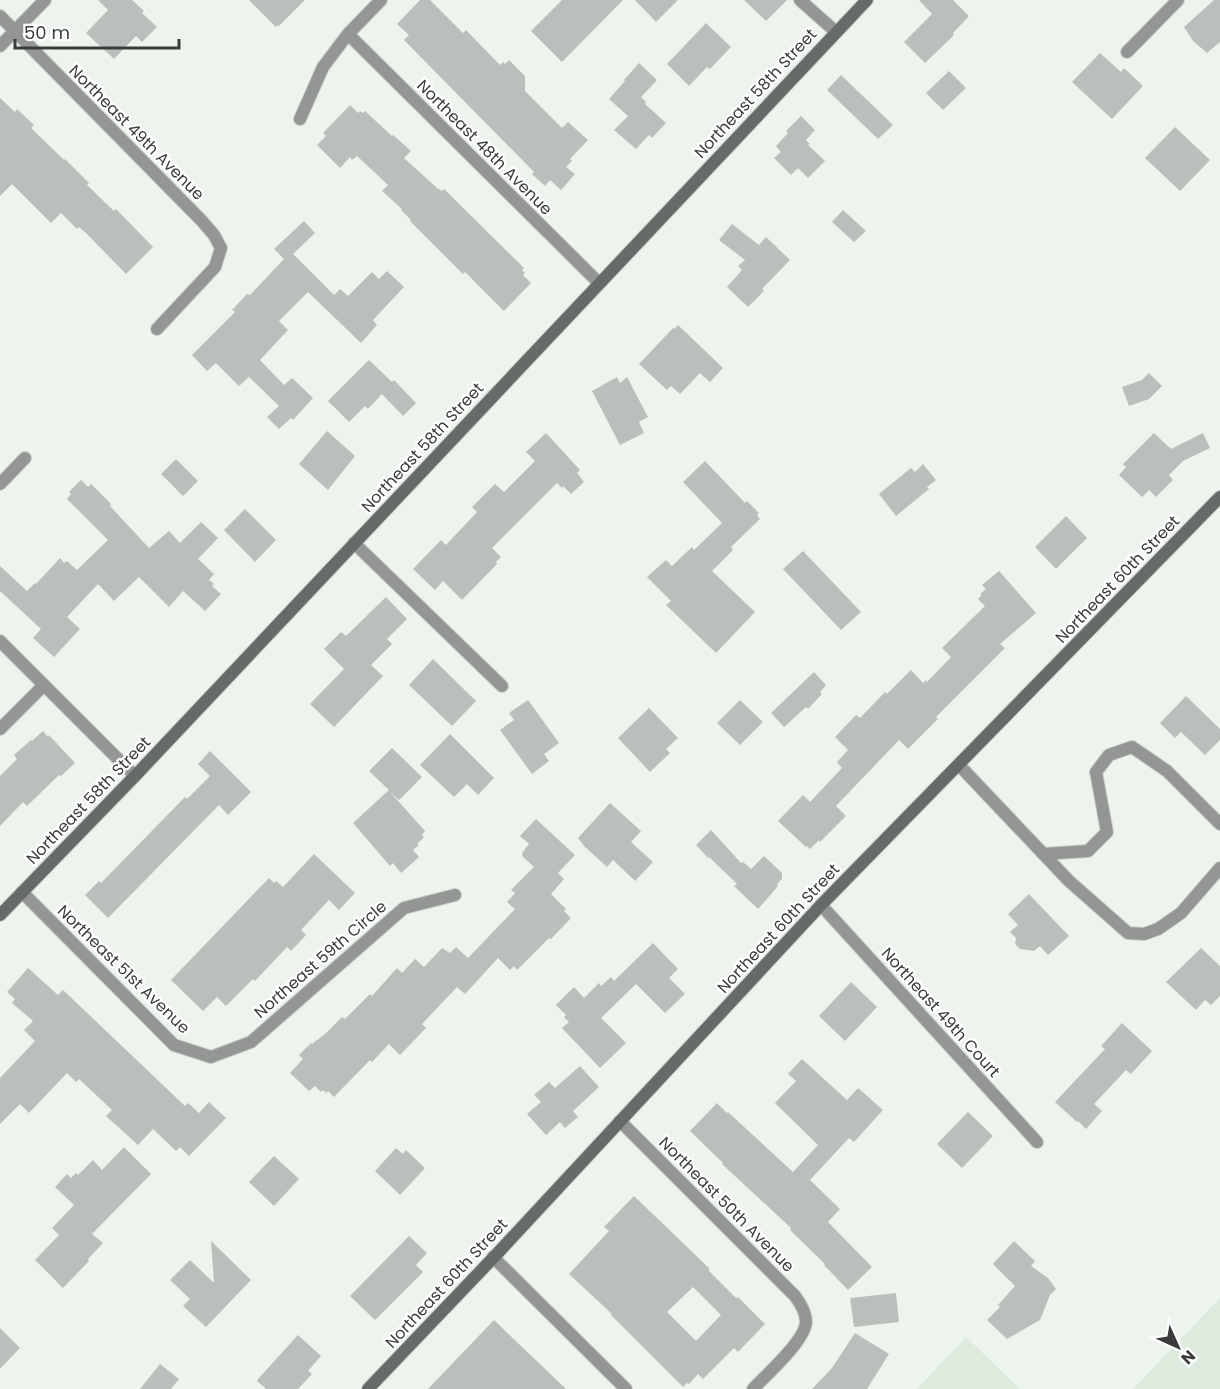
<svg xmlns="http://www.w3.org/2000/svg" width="1220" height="1389" viewBox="0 0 1220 1389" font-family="Poppins,sans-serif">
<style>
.built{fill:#ddeade}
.building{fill:#b9bfba;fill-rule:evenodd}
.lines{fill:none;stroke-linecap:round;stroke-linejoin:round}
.lane-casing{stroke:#c9cfca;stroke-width:14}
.street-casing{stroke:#c9cfca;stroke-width:14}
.secondary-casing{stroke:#c9cfca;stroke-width:14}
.lane{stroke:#949694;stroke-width:12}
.street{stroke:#949694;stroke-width:12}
.secondary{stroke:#676b68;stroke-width:12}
.labels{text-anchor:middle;stroke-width:4.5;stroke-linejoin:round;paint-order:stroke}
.street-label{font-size:16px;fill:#3a3c3a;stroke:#fff}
</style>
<rect width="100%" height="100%" fill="#edf4ee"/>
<path class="built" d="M1220 1298V1389H1133Z
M966 1337 1020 1389H917Z"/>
<path class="building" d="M98 0H132L144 11 142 13 157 27 142 42 136 36 114 59 86 33 108 10Z
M249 0H305L279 26 278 25 276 27Z
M420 0H430L463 33 466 30 500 65 503 62 505 64 509 60 525 76V91L562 128 568 122 588 140 570 159 572 161 566 167 575 174 561 190 550 180 545 186 532 174 534 172 404 40 409 35 397 24Z
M562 0H623L562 62 531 31Z
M635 0H678L656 22Z
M744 0H787L766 21Z
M919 0H953L969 16 953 33 954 35 925 63 904 42 932 14Z
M1214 0H1220V42L1207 53 1193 41 1184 27Z
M706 23 731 47 710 69 707 67 689 86 667 64Z
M1100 53 1121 72 1124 68 1143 86 1112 119 1072 82Z
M639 63 657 80 641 97 646 102 645 104 666 123 652 138 649 135 636 149 614 130 628 116 609 99 625 81 624 80Z
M949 71 966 88 943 110 926 93Z
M841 75 893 125 878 139 827 90Z
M0 98 15 112 17 109 34 125 31 128 64 160 65 159 89 183 87 185 114 211 116 209 153 247 126 274 85 232 79 227 77 229 61 213 51 223 12 184 0 196Z
M350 105 358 113 360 111 363 113 365 111 392 136 393 135 411 151 404 158 437 188 442 191 444 189 524 268 522 270 525 273 523 275 531 283 504 311 465 272 463 274 410 221 411 220 401 210 402 209 382 191 388 185 357 156 352 160 350 157 340 168 317 145 326 136 323 133Z
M801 116 815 130 806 140 810 144 808 145 825 161 808 178 798 168 791 175 774 158 781 152 776 146 788 133 786 131Z
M1175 127 1210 160 1180 191 1145 158Z
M843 210 866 231 854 242 832 222Z
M304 221 315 233 293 254 334 295 340 289 348 296 372 272 379 279 387 271 404 287 373 320 377 325 361 343 308 292 279 321 288 330 260 360 284 385 292 378 313 398 293 420 291 418 279 429 267 417 279 406 249 377 239 386 216 363 207 371 192 355 235 312 232 310 247 294 250 295 284 259 274 249Z
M732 224 759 245 766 237 790 260 762 289 764 291 748 307 727 287 742 270 738 266 745 260 719 240Z
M678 325 723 368 710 382 700 373 680 394 671 386 667 390 639 364 673 328 674 329Z
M369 360 392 382 394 380 416 403 403 416 382 394 368 409 365 406 349 422 328 401Z
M1149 373 1162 386 1149 399 1129 406 1122 387 1142 380Z
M617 377 620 383 627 377 648 417 639 422 644 433 620 445 592 391Z
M327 431 355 456 328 490 299 464Z
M546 433 580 470 577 473 584 482 571 494 563 486 562 488 557 483 492 548 501 557 496 562 497 564 462 600 443 581 435 590 413 569 441 540 446 545 477 512 472 507 495 484 504 492 535 461 526 452Z
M1154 433 1171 449 1203 433 1210 448 1183 461 1169 475 1173 480 1156 497 1149 490 1142 497 1119 475 1126 467 1123 464Z
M176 459 198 481 183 496 161 474Z
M705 461 745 503 747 501 759 513 757 515 760 519 731 547 733 550 712 571 755 612 716 653 666 605 671 601 647 577 666 560 672 566 692 547 694 550 722 523 683 482Z
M923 464 936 480 927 487 929 489 896 516 879 494 911 468 915 472Z
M81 480 88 487 91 484 111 504 110 506 149 548 169 531 180 543 201 522 218 538 198 559 214 574 209 580 214 584 212 586 221 594 205 611 183 591 169 607 139 577 114 601 98 584 67 617 80 629 54 657 33 638 41 629 0 591V566L27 591 35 583 36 584 60 558 64 563 67 561 77 570 108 540 67 499 71 494 69 492Z
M245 509 276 540 255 562 224 530Z
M1066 516 1087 538 1056 569 1035 547Z
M803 551 861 612 841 630 783 569Z
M999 571 1036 613 1000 644 1005 648 936 717 938 719 908 749 899 740 836 806 846 816 820 842 819 840 810 849 807 846 806 847 778 821 803 795 810 802 842 768 837 762 848 750 835 737 856 715 860 718 885 692 887 694 911 670 923 683 926 680 927 682 951 657 942 648 985 606 978 599 982 595 980 594 986 589 982 585Z
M386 597 407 619 387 639 392 644 371 665 383 676 334 727 310 704 344 669 324 649 341 632 346 636Z
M433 659 476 701 452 726 409 685Z
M814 672 826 685 820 692 822 694 808 709 806 707 784 727 771 713Z
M1186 696 1220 729V740L1205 755 1181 732 1175 738 1160 723Z
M528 700 559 743 544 754 549 761 532 774 500 730 514 720 509 713Z
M740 700 763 722 740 745 717 723Z
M649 708 678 738 666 749 670 753 650 772 618 738Z
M43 731 48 737 49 735 75 763 61 776 59 775 27 806 23 802 0 826V776L17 759 14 755 31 740 32 741Z
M450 734 494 778 478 795 467 784 454 797 420 765Z
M392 748 422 777 399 800 390 792 425 831 422 835 424 837 417 844 419 845 413 850 419 857 401 873 393 863 390 866 353 823 389 790 369 771Z
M210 751 251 792 228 815 219 805 108 918 85 895 99 881 101 883 185 797 187 799 210 776 198 764Z
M610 803 641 831 631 842 653 862 635 881 613 860 607 867 584 846 578 838Z
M536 819 575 855 558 873 564 879 551 894 566 909 564 911 571 918 551 939 549 938 517 970 514 966 510 970 498 958 465 994 457 987 422 1024 426 1028 400 1055 389 1044 372 1062 370 1060 334 1097 328 1091 326 1093 323 1090 321 1092 315 1086 309 1091 290 1073 303 1059 299 1055 311 1043 312 1044 325 1034 342 1017 345 1019 370 994 372 996 397 968 402 973 415 959 424 967 442 948 450 953 456 947 468 958 515 909 507 902 515 893 511 890 534 867 522 856 523 854 522 853 529 844 520 836Z
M711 830 741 863 743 862 751 869 764 856 782 873V879L777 884 778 886 758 909 734 886 737 884 709 857 708 858 696 845Z
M314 854 355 893 339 910 329 900 301 930 306 935 291 951 287 947 255 981 253 979 226 1006 217 997 203 1011 171 980 269 878 274 883 276 881 283 887Z
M1029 894 1069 936 1048 955 1040 946 1034 951 1020 949 1015 944 1016 938 1010 932 1018 925 1008 914Z
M653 943 678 969 669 978 685 994 665 1013 636 984 601 1018 626 1043 600 1068 562 1028 569 1022 564 1017 566 1015 556 1005 574 987 584 998 599 983 601 986 611 977 614 981Z
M1201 948 1220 966V996L1211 1005 1205 1000 1196 1010 1166 982Z
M28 968 58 995 63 990 185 1106 188 1103 199 1113 209 1102 226 1118 189 1156 180 1147 176 1151 153 1129 138 1145 106 1116 112 1110 79 1079 76 1082 67 1073 29 1113 20 1104 0 1124V1078L35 1041 24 1030 33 1021 12 1003 15 999 7 992Z
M851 982 877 1007 845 1041 819 1016Z
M1122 1023 1152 1051 1131 1074 1126 1070 1094 1104 1102 1111 1086 1129 1078 1121 1077 1122 1055 1102 1105 1049 1101 1046Z
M802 1059 847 1100 858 1088 883 1110 854 1142 849 1138 810 1180 840 1209 828 1222 872 1267 848 1290 824 1265 825 1264 790 1230 791 1228 722 1164 723 1163 690 1131 717 1103 727 1113 728 1112 793 1172 818 1145 775 1103 796 1081 788 1074Z
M580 1066 599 1087 573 1111 578 1117 565 1128 560 1122 546 1135 527 1114 541 1102 534 1095 549 1082 555 1088Z
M968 1112 993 1136 962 1168 937 1144Z
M124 1147 151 1174 92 1234 103 1243 88 1259 89 1261 63 1288 35 1260 59 1235 52 1228 74 1205 55 1187 67 1174 71 1178 76 1173 78 1175 93 1160 102 1170Z
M396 1148 403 1154 406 1150 425 1168 400 1195 375 1171Z
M274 1156 299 1179 274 1206 249 1182Z
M634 1196 710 1269 708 1270 736 1298 738 1297 765 1324 738 1352 734 1348 703 1379 698 1374 689 1384 687 1383 683 1387 611 1315 612 1314 569 1274 609 1231 604 1227ZM693 1287 721 1315 696 1341 667 1312Z
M409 1236 427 1253 416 1265 423 1272 375 1320 350 1296Z
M211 1241 251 1280 206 1327 183 1306 190 1299 170 1280 190 1260 214 1283Z
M1014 1241 1035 1261 1031 1266 1048 1278 1056 1289 1050 1295 1040 1320 1007 1339 987 1320 1000 1307 998 1305 1015 1286 993 1264Z
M896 1293 899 1322 854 1327 850 1298Z
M494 1320 520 1345 566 1389H428Z
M0 1328 20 1348 0 1369Z
M855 1333 889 1354 867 1389H812L832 1368Z
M298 1335 321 1356 308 1371 312 1374 298 1389H266L257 1381 258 1379Z
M160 1364 179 1379 171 1389H140Z"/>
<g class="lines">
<defs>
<path id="lane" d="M800 0 836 32
M1127 52 1178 0
M354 543 502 686
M0 729 44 685
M959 765 1069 881 1128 933 1144 934 1158 929 1181 913 1220 868
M1043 854 1088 851 1107 832 1096 772 1109 755 1132 747 1167 771 1220 824"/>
<path id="street" d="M0 16 201 220 214 235 221 248 215 267 157 329
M348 34 599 283
M0 46 45 0
M300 119 323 67 348 34 381 0
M0 484 25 458
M0 641 135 776
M22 892 174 1045 211 1057 251 1042 404 908 455 895
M821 905 1037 1142
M620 1121 795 1296C801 1304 806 1312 806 1322 805 1341 766 1375 753 1389
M493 1257 626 1389"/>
<path id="secondary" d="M0 915 135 776 867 0
M368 1389 495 1256 821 905 1220 497"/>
</defs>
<use href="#lane" class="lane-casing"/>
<use href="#street" class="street-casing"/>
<use href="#secondary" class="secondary-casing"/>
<use href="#lane" class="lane"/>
<use href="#street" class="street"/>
<use href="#secondary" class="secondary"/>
</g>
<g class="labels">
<g class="street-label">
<text transform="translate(755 93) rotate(-47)" y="6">Northeast 58th Street</text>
<text transform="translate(137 132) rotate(45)" y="6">Northeast 49th Avenue</text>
<text transform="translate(485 147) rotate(45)" y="6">Northeast 48th Avenue</text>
<text transform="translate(422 447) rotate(-47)" y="6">Northeast 58th Street</text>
<text transform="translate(1117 579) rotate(-46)" y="6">Northeast 60th Street</text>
<text transform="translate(88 800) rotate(-46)" y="6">Northeast 58th Street</text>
<text transform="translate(778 928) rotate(-47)" y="6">Northeast 60th Street</text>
<text transform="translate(320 959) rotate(-41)" y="6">Northeast 59th Circle</text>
<text transform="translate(124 969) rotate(44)" y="6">Northeast 51st Avenue</text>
<text transform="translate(941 1012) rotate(48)" y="6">Northeast 49th Court</text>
<text transform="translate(727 1204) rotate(45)" y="6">Northeast 50th Avenue</text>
<text transform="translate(446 1283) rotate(-47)" y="6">Northeast 60th Street</text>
</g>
</g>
<g transform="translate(1178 1347) rotate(135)" stroke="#ffffff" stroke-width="4.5" paint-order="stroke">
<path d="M0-4.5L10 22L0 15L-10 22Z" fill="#3a3c3a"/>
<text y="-9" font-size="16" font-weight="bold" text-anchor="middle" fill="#3a3c3a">N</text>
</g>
<path d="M15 39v9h164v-9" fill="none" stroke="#3a3c3a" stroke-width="3"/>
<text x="24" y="39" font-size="18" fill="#3a3c3a" stroke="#ffffff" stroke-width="4.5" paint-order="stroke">50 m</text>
</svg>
